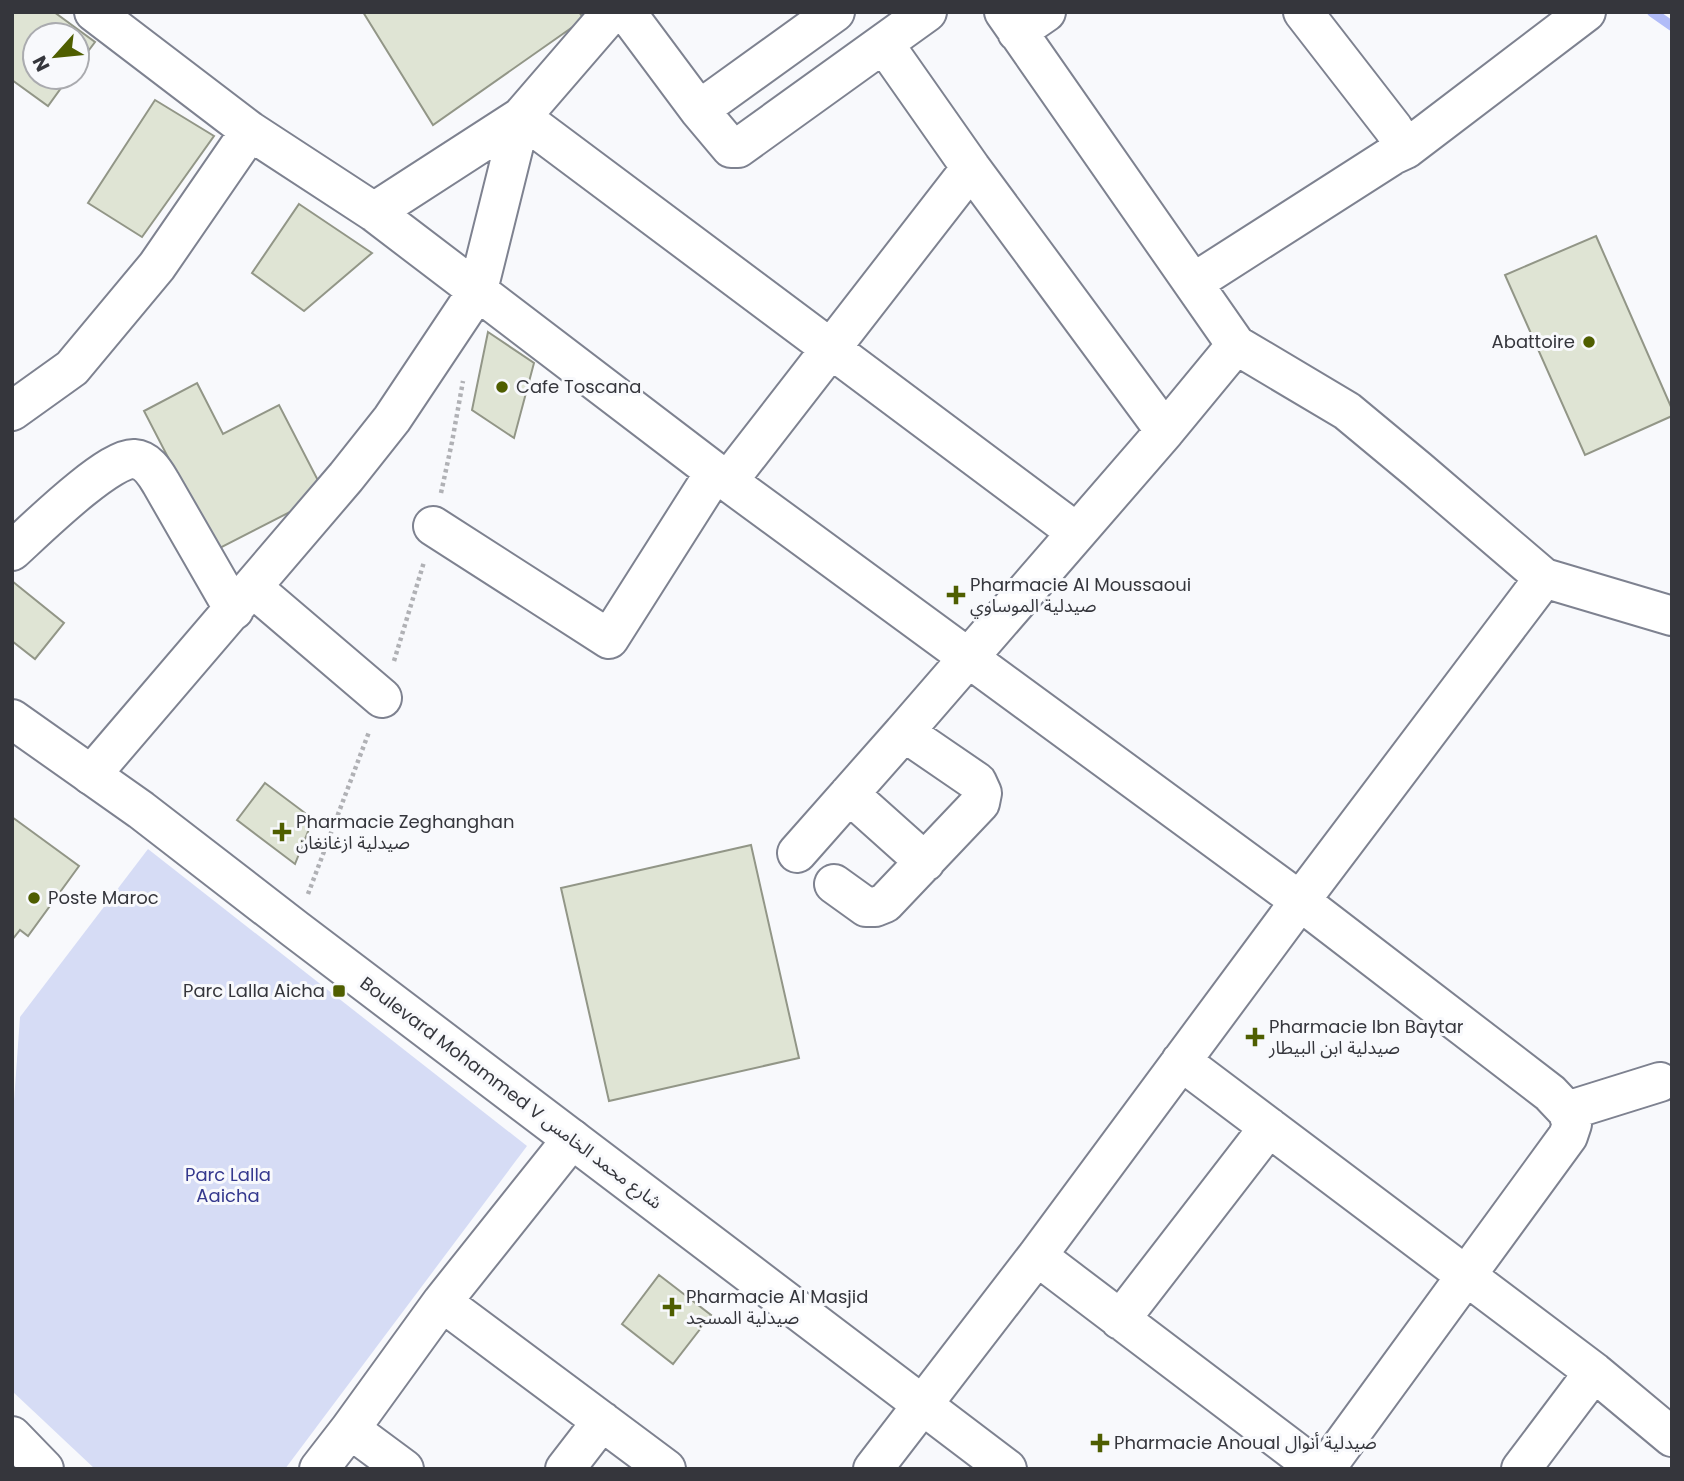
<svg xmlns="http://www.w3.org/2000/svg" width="1684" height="1481" viewBox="0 0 1684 1481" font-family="Poppins,'Noto Sans Arabic',sans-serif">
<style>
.green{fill:#d6dcf5}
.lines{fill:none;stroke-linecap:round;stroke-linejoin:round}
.stream{stroke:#b1bcf8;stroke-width:10}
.building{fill:#dfe4d4;stroke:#929687;stroke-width:2}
.minor-casing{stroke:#7e8290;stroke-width:42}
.major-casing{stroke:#7e8290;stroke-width:42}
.path{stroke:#b0b1b5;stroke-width:4.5;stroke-dasharray:3.5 3.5;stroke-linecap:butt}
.minor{stroke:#fff;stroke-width:38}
.major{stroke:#fff;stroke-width:38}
.poi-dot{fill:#4f5e00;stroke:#f8f9fc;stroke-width:2.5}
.labels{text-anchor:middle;stroke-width:6;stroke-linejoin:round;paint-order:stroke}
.poi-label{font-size:18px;fill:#35363c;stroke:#f8f9fc;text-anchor:start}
.street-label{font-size:18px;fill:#35363c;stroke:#f8f9fc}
.park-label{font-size:18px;fill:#35398e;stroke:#f8f9fc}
</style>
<rect width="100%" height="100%" fill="#f8f9fc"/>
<path class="green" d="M148 849 527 1146 285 1469H95L12 1391V1129L20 1017Z"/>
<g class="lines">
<path class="stream" d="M1652 12 1672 26"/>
</g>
<path class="building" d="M12 12H54L95 42 77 66V35H35V77H69L48 106 12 80Z
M363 12H579L584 19 433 125Z
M155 100 214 136 142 237 88 203Z
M299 204 372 253 304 311 252 273Z
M1596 236 1672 409V416L1585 455 1505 275Z
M488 332 534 363 514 438 472 410Z
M197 383 223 434 279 405 325 494 216 550 144 411Z
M12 581 64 623 35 659 12 641Z
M265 783 313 819 295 864 237 820Z
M12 817 79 866 28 936 20 930 12 940Z
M751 845 799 1058 609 1101 561 888Z
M659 1275 711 1315 673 1364 622 1324Z"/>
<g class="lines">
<defs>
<path id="minor" d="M94 12 250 131 374 212 715 472 1300 901 1550 1093 1567 1111 1572 1124 1568 1136 1325 1469
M626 12 699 110 731 148H738L927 12
M1004 12 1236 345 1347 411 1418 470 1544 578 1672 616
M1017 32 1046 12
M884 44 971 168 1165 431
M699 110 835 12
M521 117 1076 532
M1406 149 1586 12
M374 212 521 117 610 14 609 12
M1193 283 1393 155 1406 149 1393 128 1303 12
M12 411 72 368 157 266 250 131
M728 481 971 168
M433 526 609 639 715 472
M12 551C33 532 109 457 134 459 148 460 155 473 161 483L234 610
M253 588 382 698
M91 775 346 477 392 419 478 290 521 117
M849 794 925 862
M797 853 904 732
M834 884 866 907H875L885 903 980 803 982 793 977 782 904 732 1165 431 1236 345
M1181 1061 1594 1372 1672 1437
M1567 1111 1660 1082
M1037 1256 1318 1469
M442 1302 666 1469
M1120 1320 1269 1127
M350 1429 404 1469
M12 1436 44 1469
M319 1469 350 1429 442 1302 572 1139
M565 1469 602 1421
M873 1469 1037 1256 1300 901 1544 578
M1521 1469 1594 1372"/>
<path id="major" d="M12 719 141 810 295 929 1007 1469"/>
</defs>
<use href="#minor" class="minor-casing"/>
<use href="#major" class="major-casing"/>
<path class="path" d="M441 493 452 442 463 381
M394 661 424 562
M308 894 369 732"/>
<use href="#minor" class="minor"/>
<use href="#major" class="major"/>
</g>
<g class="poi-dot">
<circle cx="1589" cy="342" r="7"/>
<circle cx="502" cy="387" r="7"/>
<path d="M952.5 584.5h7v7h7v7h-7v7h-7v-7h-7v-7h7z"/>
<path d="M278.5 821.5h7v7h7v7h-7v7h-7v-7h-7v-7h7z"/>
<circle cx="34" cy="898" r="7"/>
<rect x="332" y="984" width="14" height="14" rx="3.5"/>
<path d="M1251.5 1026.5h7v7h7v7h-7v7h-7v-7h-7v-7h7z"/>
<path d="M668.5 1296.5h7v7h7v7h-7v7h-7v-7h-7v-7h7z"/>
<path d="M1096.5 1432.5h7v7h7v7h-7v7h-7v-7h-7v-7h7z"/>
</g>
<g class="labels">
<g class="poi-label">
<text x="1575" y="348" text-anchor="end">Abattoire</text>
<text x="516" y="393">Cafe Toscana</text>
<text x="970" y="591">Pharmacie Al Moussaoui<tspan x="970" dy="21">صيدلية الموساوي</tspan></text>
<text x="296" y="828">Pharmacie Zeghanghan<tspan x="296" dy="21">صيدلية ازغانغان</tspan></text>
<text x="48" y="904">Poste Maroc</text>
<text x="325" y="997" text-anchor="end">Parc Lalla Aicha</text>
<text x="1269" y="1033">Pharmacie Ibn Baytar<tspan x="1269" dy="21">صيدلية ابن البيطار</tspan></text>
<text x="686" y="1303">Pharmacie Al Masjid<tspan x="686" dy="21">صيدلية المسجد</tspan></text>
<text x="1114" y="1449">Pharmacie Anoual صيدلية أنوال</text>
</g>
<g class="street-label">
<text transform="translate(511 1093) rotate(37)" y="6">Boulevard Mohammed V شارع محمد الخامس</text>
</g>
<g class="park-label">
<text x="228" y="1181">Parc Lalla<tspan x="228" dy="21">Aaicha</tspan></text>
</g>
</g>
<rect width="1684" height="1481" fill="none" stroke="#35363c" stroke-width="28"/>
<g transform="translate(56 56) rotate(243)"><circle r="33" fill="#f8f9fc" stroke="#aaabaf" stroke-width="2"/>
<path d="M0-5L12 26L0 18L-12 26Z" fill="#4f5e00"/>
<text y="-10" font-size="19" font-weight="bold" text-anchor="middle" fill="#35363c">N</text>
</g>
</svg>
